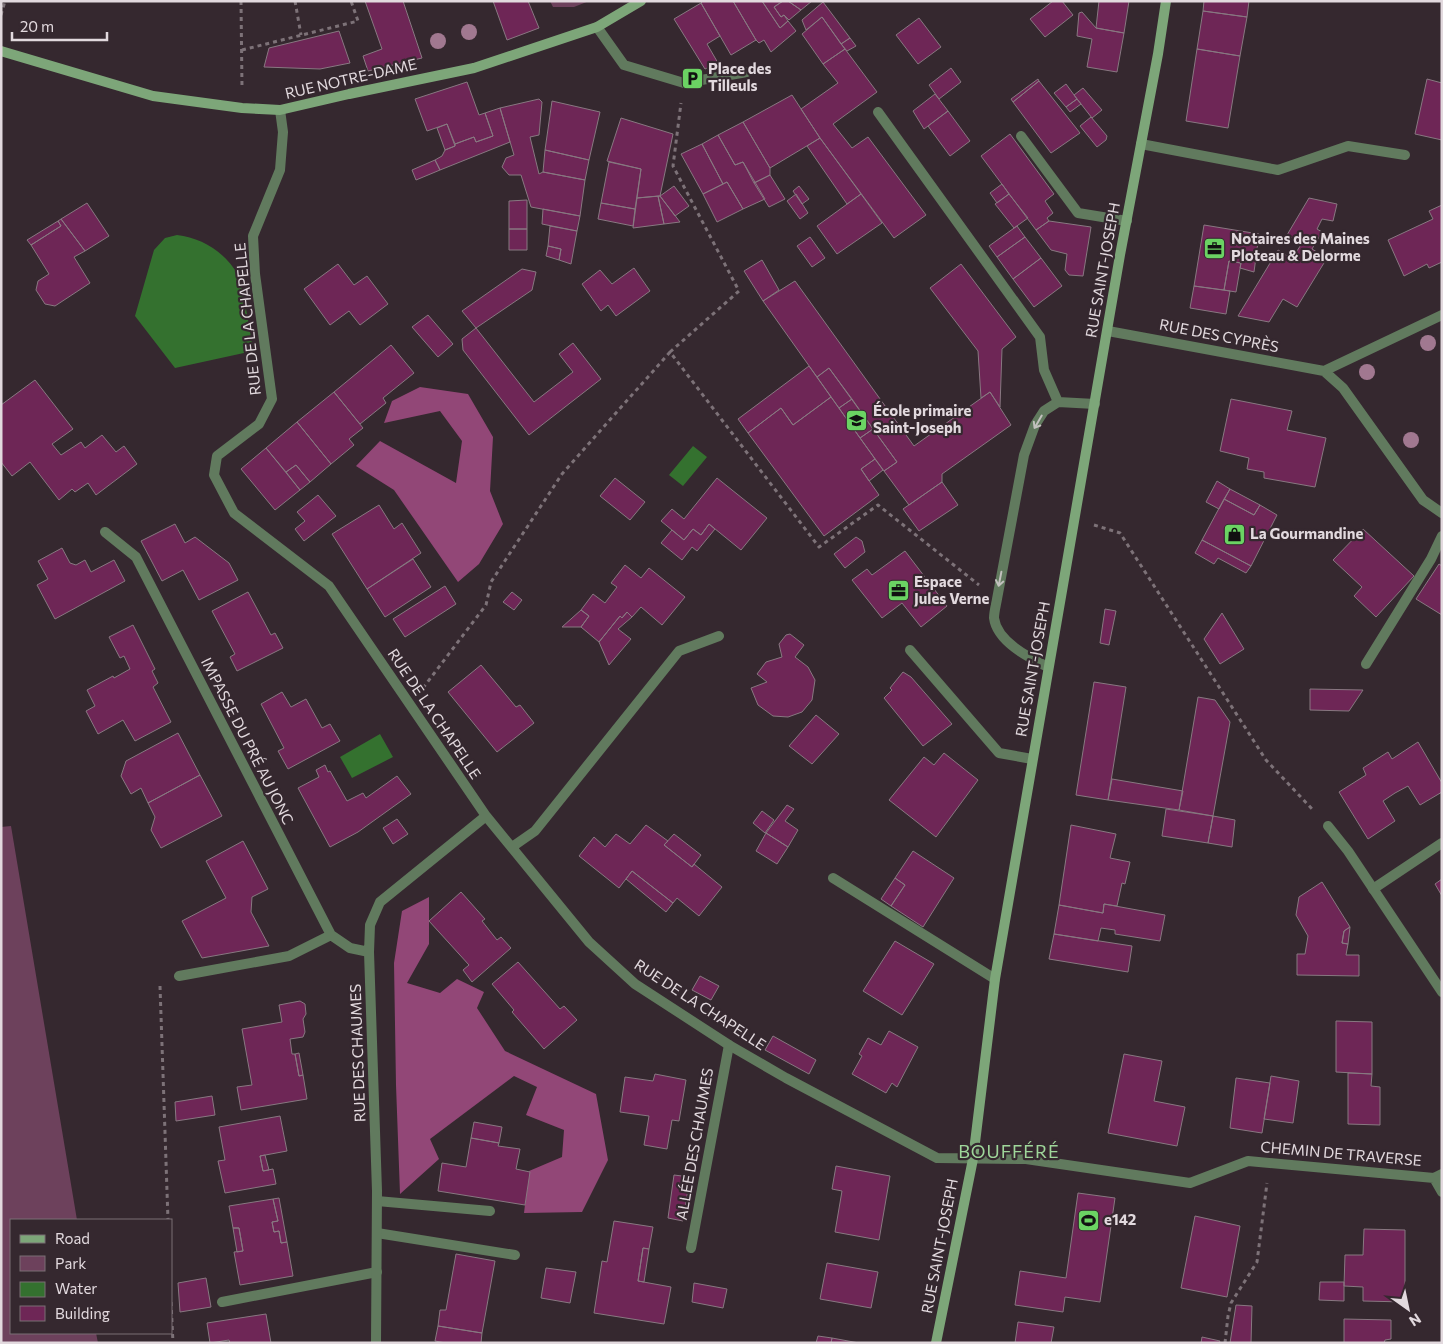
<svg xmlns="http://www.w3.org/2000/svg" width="1443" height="1344" viewBox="0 0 1443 1344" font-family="Commissioner,sans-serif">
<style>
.green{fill:#6d415c}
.forest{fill:#924777}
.water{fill:#34712f}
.building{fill:#6e2656;stroke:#887881}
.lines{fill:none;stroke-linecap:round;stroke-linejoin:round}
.path{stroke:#7d7278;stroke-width:3;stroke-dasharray:4 4;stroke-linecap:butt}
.lane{stroke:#617a5e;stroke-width:10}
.street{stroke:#617a5e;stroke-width:10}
.secondary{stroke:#7da679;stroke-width:10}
.tree{fill:#a17890}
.oneway{stroke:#c2c1be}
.labels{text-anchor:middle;stroke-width:4.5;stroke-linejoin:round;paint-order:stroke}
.poi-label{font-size:15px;font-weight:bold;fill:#e2d9de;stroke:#35282f;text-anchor:start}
.street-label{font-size:15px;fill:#e2d9de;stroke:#35282f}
.quarter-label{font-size:18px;letter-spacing:1px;fill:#9fd69a;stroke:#35282f}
</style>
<rect width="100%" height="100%" fill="#35282f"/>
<path class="green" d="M550 1H589L574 7H553Z
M11 826 77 1220H11V1333H96L98 1343H1V827Z"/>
<path class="forest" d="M420 387 468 394 493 437 490 491 503 524 479 564 458 582 394 490 356 466 380 441 456 483 462 441 440 411 384 423 392 401Z
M429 897V944L407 983 440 993 457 979 484 992 477 1008 505 1051 596 1094 608 1160 582 1212 524 1213 529 1171 562 1157 564 1130 526 1115 537 1087 514 1076 430 1139 439 1159 400 1194 396 1085 394 963 402 911Z"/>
<path class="water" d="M177 235C202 238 225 252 238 275 241 280 242 288 243 294 247 312 250 331 253 351L175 368 135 316 154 250 165 238Z
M693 446 707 457 683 486 669 475Z
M380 734 393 757 352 778 340 757Z"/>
<path class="building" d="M365 1H403L422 58 368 71 363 56 382 49Z
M493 1H528L539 28 507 40Z
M703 1H733L756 40 731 55 701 3Z
M733 1H762L780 28 788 21 796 31 771 52 764 40 759 43 756 40Z
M762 1H783L774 7 781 17 784 15 788 21 780 28Z
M783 1H788L801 10 789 20 784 15 781 17 774 7Z
M788 1H812L801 10Z
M1053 1H1062L1073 15 1045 37 1030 19Z
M1099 1H1129L1124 33 1096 28Z
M1204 1H1249L1247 17 1203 11Z
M823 2 850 38 841 44 822 17 806 30 802 20Z
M701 3 720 36 707 44 718 63 705 69 674 19Z
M1203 11 1247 17 1240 56 1197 49Z
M1082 12 1096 28 1124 33 1117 72 1087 67 1092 39 1077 36 1079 13Z
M822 17 845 49 823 64 802 34Z
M919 18 941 47 918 64 896 35Z
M339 31 350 63 320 69 264 67 269 48Z
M850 38 856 46 847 51 841 44Z
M845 49 877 92 833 124 852 148 868 137 926 215 894 238 820 138 801 109 838 83 823 64Z
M1197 49 1240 56 1228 128 1186 121Z
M951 68 961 82 939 99 929 85Z
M1038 79 1039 81 1013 102 1011 99Z
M1427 79 1442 83V140L1415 134Z
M1039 81 1080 133 1051 153 1013 102Z
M467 82 479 115 485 113 493 136 476 142 474 137 455 144 447 124 427 131 415 99Z
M1066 84 1077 99 1066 107 1054 93Z
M1083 88 1102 110 1092 118 1074 95Z
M935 94 948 111 924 129 913 111Z
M792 95 820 138 770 168 743 122Z
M539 99 542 102 539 135 530 137 539 174 543 172 585 180 580 216 531 207 521 175H509L502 167 506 158 514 155 500 108Z
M1077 99 1081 104 1070 112 1066 107Z
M552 101 600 112 589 160 545 150Z
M500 108 510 142 440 170 435 160 442 156 445 150 455 146V144L474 137 476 142 493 136 485 113Z
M948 111 970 141 950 156 928 126Z
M1091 117 1107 136 1106 140 1097 147 1080 126Z
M621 118 673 134 660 196 637 198 641 169 607 161Z
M743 122 770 168V175L754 183 743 162 735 165 718 135Z
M447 124 455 146 445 150 437 128Z
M1010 134 1054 194 1045 201 1053 213 1047 218 1049 221 1036 230 981 156Z
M718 135 735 165 743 162 765 199 743 209 727 182 723 184 702 144Z
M820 138 861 194 847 204 807 146Z
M702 144 723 184 703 194 681 154Z
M545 150 589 160 585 180 543 172Z
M435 160 440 170 416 180 412 170Z
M609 162 641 169 635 209 601 203Z
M770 175 785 199 769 207 754 183Z
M727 182 743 209 717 222 703 194Z
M1002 184 1009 194 997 203 990 193Z
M674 186 689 206 675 216 660 196Z
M799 186 809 199 802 204 793 191Z
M796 194 808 213 800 219 787 201Z
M861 194 882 223 837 254 817 226Z
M1009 194 1028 218 1014 228 995 204Z
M658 196H660L680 222 664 224Z
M658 196 664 224 633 228 637 198Z
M1309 198 1337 204 1333 221 1322 219 1317 229 1322 232 1312 249 1327 258 1297 307 1283 299 1269 322 1238 316 1278 250 1292 259 1302 243 1287 235Z
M527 200V229H509V201Z
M87 203 109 236 85 251 61 219Z
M601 203 635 209 633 226 598 219Z
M1442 205V262L1429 268 1427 264 1404 276 1388 240 1433 219 1429 211Z
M543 209 580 216 577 231 542 224Z
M61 219 85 251 74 257 90 283 55 306 45 304 36 290 38 281 49 274 31 245 61 226 58 221Z
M58 221 61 226 31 245 27 240Z
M1049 221 1091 227 1083 276 1069 275 1065 270 1067 254 1051 250 1036 230Z
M1204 225 1259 234 1254 272 1240 268 1241 263 1229 261 1224 290 1194 286Z
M550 226 577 231 571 264 559 260 561 249 548 246Z
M1017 226 1025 237 997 257 989 246Z
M509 229H527V250H509Z
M810 237 825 258 812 267 797 246Z
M1025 237 1041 258 1013 279 997 257Z
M548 246 561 249 559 260 546 256Z
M1041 258 1062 286 1034 307 1013 279Z
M762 260 779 290 763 301 744 271Z
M1229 261 1241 263 1236 292 1224 290Z
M338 264 354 285 367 276 388 304 360 325 349 311 330 325 304 289Z
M961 264 1016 337 1002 349 1000 407 990 392 981 398 978 351 930 288Z
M634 268 650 291 616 316 608 305 601 311 582 284 600 270 612 284Z
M522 269 536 272 532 290 476 328 462 311Z
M795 281 914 446 990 392 1011 425 942 474V482L909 505 884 471 897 462 829 368 817 377 763 301Z
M1194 286 1230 291 1226 314 1190 308Z
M428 315 453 344 438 357 412 327Z
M476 328 534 402 573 372 559 354 573 343 601 379 529 435 463 350 462 339Z
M391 345 414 373 383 398 386 403 360 424 334 392Z
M809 366 831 397 793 425 781 408 748 433 738 419Z
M829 368 852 399 839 408 817 377Z
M35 380 73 429 52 444 61 455 81 442 85 448 102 435 116 452 124 446 137 464 96 495 88 483 75 492 72 489 59 500 30 462 12 476 1 462V405Z
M334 392 363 428 349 439 354 445 331 464 297 422Z
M831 397 875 459 861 469 879 495 824 536 748 433 781 408 793 425Z
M852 399 873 429 860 438 839 408Z
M1231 399 1292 411 1287 430 1326 438 1315 487 1264 478V472L1247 469 1249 458 1220 451Z
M297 422 331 464 310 482 296 465 286 472 266 448Z
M873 429 897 462 884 471 860 438Z
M266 448 300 490 275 510 241 469Z
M875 459 883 470 869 481 861 469Z
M296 465 310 482 300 490 286 472Z
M615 478 645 502 630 520 600 496Z
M717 478 767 518 741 550 709 524 701 535 693 529 684 540 661 521 672 509 684 519Z
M1217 481 1230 489 1219 509 1206 502Z
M942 482 958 505 919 531 903 509Z
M1230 489 1260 505 1254 515 1224 499Z
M318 495 336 516 304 541 295 529 305 521 297 512Z
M1224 499 1254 515 1260 505 1277 515 1251 566 1202 540Z
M379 505 394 529 402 523 421 553 367 589 332 534Z
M175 524 185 543 195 537 229 563 238 580 199 600 183 570 162 581 141 541Z
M709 524 715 529 697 551 692 547 682 560 661 543 672 530 684 540 693 529 701 535Z
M1363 529 1414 576 1376 617 1354 596 1362 587 1333 560Z
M856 537 862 541 865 552 845 568 834 554Z
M1202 540 1251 566 1246 573 1218 558 1214 564 1195 553Z
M62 548 70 563 76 565 85 560 91 572 114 560 125 581 55 619 37 585 48 579 38 561Z
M905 551 947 606 921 627 902 603 882 618 852 580 867 569 872 575Z
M413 559 431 587 385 617 367 589Z
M1439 564 1442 566V615L1416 599Z
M625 565 641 578 649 568 685 597 662 625 641 607 632 617 627 612 622 618 620 616 599 642 581 627 589 616 581 610 593 594 605 603 617 587 611 583Z
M445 586 456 604 405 637 393 619Z
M248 592 271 635 275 633 283 648 237 671 230 657 235 654 212 611Z
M512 592 522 600 514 610 503 602Z
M1105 609 1116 611 1109 645 1100 643Z
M581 610 589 616 581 627H562Z
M627 612 632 617 618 629 631 639 609 665 599 642 620 616 622 618Z
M1222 613 1244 649 1220 664 1204 639Z
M133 625 155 669 152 671 158 683 153 687 171 722 135 741 123 720 98 734 86 711 95 706 87 690 113 676 114 678 130 669 124 656 120 658 109 637Z
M790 634 804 645 795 657 808 667 815 680 812 700 802 712 788 717 773 716 758 705 751 688 767 682 757 674 766 662 782 657 779 644 786 635Z
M481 665 516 707 520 705 534 723 497 752 448 692Z
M903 672 911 677 952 724 923 746 884 698 892 690 890 688Z
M1094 682 1126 687 1108 800 1076 795Z
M1310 689 1363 690 1349 711 1310 710Z
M282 692 291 707 306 699 322 728 330 724 340 741 288 769 278 751 284 748 261 704Z
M1198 697 1215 700 1230 722 1213 816 1179 810Z
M816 715 839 734 812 764 789 746Z
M178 733 200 775 148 803 141 788 131 794 121 776 126 761Z
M1418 742 1442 783V792L1420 805 1408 786 1395 793 1383 801 1395 821 1368 839 1339 792 1366 775 1363 768 1388 752 1392 759Z
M944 753 978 780 936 837 889 800 924 757 934 765Z
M325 765 328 772 330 771 347 801 363 793 366 798 397 776 411 794 358 832 330 847 298 788 319 777 316 770Z
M200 775 222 816 161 848 151 830 155 817 148 803Z
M1112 779 1183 791 1179 810 1108 800Z
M787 805 794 809 785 821 798 830 788 847 766 833Z
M1166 809 1213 816 1208 843 1162 836Z
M762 811 774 820 765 833 753 823Z
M1213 816 1235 820 1232 847 1208 843Z
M397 819 408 834 393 844 383 828Z
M646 825 668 841 664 845 692 867 694 864 722 887 699 916 677 898 673 903 632 871 619 888 579 856 594 837 605 847 616 834 630 844Z
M1071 825 1116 834 1110 858 1130 862 1125 884 1122 883 1117 906 1104 904 1103 913 1059 905Z
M766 833 788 847 777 864 756 851Z
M674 834 701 855 692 867 664 845Z
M243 841 268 889 252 897 251 912 269 946 202 958 182 921 226 898 206 861Z
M913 851 954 878 923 927 891 906 905 885 895 878Z
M632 871 673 903 666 912 626 879Z
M895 878 905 885 891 906 881 899Z
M1442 879V896L1435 884Z
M1322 882 1350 927 1344 931 1342 943 1348 944 1346 955H1359V976L1297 975V954H1305L1308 936 1296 915 1299 897Z
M461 892 485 919 482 921 497 940 501 937 511 948 472 982 463 970 469 965 429 921Z
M1104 904 1165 915 1160 941 1115 934V930L1101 928 1098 941 1054 934 1059 905 1103 913Z
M1350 927 1348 944 1342 943 1344 931Z
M1054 934 1132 946 1128 972 1049 959Z
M895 941 934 964 902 1015 863 991Z
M518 962 560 1009 564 1006 577 1020 544 1049 512 1012 514 1010 492 984Z
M700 976 719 986 711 1000 692 990Z
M300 1001 305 1004 306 1014 303 1019 305 1032 303 1037 290 1039 292 1054H295L299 1076 303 1075 307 1099 241 1110 237 1087 252 1085 242 1029 282 1022 279 1005Z
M1336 1021 1372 1022V1074L1336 1072Z
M889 1031 918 1047 897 1087 892 1083 886 1093 852 1074 862 1056 859 1054 868 1038 881 1045Z
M773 1036 816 1060 809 1074 765 1050Z
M299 1053 303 1075 299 1076 295 1054Z
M1124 1054 1162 1061 1154 1101 1185 1107 1177 1146 1108 1133Z
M1348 1073 1372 1074 1371 1086 1380 1087V1125L1348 1124Z
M655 1074 686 1080 679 1121 672 1120 667 1149 644 1145 649 1116 620 1112 625 1077 653 1081Z
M1271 1076 1299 1081 1293 1123 1264 1119Z
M1236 1078 1270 1083 1262 1133 1230 1128Z
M212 1096 215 1115 176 1121 175 1102Z
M280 1116 287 1151 260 1156 263 1171 273 1169 276 1184 225 1193 218 1161 225 1160 219 1127Z
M474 1122 502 1127 499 1143 471 1138Z
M471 1138 499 1143 498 1146 520 1149 516 1169 530 1172 525 1205 438 1191 442 1163 466 1167Z
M265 1155 269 1170 263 1171 260 1156Z
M836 1166 890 1176 879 1240 835 1232 842 1191 832 1189Z
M674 1175 690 1177 683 1221 668 1218Z
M1078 1193 1115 1198 1100 1302 1065 1297 1063 1312 1015 1305 1020 1271 1066 1278Z
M279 1198 287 1242 281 1243 279 1231 274 1232 272 1222 278 1221 273 1199Z
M273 1199 278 1221 272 1222 274 1232 279 1231 281 1243 287 1242 293 1276 240 1285 234 1252 243 1251 239 1228H233L229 1206Z
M1195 1216 1240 1226 1227 1297 1181 1288Z
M614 1221 653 1227 649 1249 643 1248 638 1281 671 1287 664 1324 594 1313 602 1261 607 1262Z
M233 1228H239L243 1251 237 1252Z
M1364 1229 1405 1230V1302L1363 1301V1287L1344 1286 1345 1255H1363Z
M643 1248 649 1249 644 1282 638 1281Z
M456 1254 495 1261 482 1333 438 1326 440 1310H446Z
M827 1263 878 1272 871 1308 820 1299Z
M546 1268 576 1272 570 1303 541 1298Z
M206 1278 211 1307 180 1312 178 1283Z
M1320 1282H1344V1301L1319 1300Z
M694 1283 727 1289 723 1308 692 1302Z
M1236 1305 1252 1306 1251 1343H1230Z
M266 1314 271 1343H230L229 1340 210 1343 207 1323Z
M1344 1319 1391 1320V1339L1385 1340 1384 1343H1344Z
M1018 1322 1054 1327 1051 1343H1015Z
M438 1326 482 1333 481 1343H446L435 1341Z
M818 1336 832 1338 831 1343H816Z
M1202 1337 1220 1341 1219 1343H1201Z
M832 1338 859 1343H831Z"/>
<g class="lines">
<path class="path" d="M241 1 242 88
M295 1 301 35
M1 15 5 1
M242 50 358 21 351 1
M670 352 739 291 673 166 681 103
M1094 525 1120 533 1266 760 1313 810
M423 688 486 605 491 582 562 474 670 352 819 547 878 505 979 585
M160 986 168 1220
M171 1302 173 1343
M1225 1343 1228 1316 1231 1303 1257 1262 1267 1183"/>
<path class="lane" d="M878 112 1040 337 1044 370 1058 402
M1021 136 1078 213 1127 221
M1141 144 1278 170 1348 146 1405 155
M910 650 999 753 1032 759
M1366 664 1431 559 1442 536
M1048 667C1030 658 997 642 994 618 994 612 996 605 997 599L1024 455 1035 425 1044 411 1058 402 1095 404
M833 878 995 979
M1373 889 1442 843
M377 1201 490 1211
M377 1233 515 1255
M691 1248 729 1045
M222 1302 377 1272"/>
<path class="street" d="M597 27 624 65 684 83 747 72
M280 110 283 132 280 170 253 236 255 274 272 399 259 424 217 456 214 475 234 513 329 586 486 816 589 942 635 984 729 1045 786 1078 937 1158 1026 1159 1190 1183 1248 1161 1434 1178 1442 1174
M1108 331 1324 371
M1324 371 1343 388 1423 500 1442 513
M1324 371 1442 315
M105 532 136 557 331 935 350 948 369 952
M1328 826 1348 851 1442 992
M512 847 535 831 679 651 719 636
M179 976 289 956 331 935
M1434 1178 1442 1192
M376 1343 377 1191 369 952 370 925 380 902 486 816"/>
<path class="secondary" d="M1 51 153 96 242 108 280 110 349 94 474 68 597 27 641 1
M936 1343 973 1159 995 979 1120 255 1158 54 1166 1"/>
</g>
<g class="tree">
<circle cx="469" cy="32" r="8"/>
<circle cx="438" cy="41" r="8"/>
<circle cx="1428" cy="343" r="8"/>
<circle cx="1367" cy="372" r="8"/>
<circle cx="1411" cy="440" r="8"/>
</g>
<defs><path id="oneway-shaft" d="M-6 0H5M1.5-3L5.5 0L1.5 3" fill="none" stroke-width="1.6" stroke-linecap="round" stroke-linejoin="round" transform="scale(1.25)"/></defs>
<g class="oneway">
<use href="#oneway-shaft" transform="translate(1038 422) rotate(120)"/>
<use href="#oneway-shaft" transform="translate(1000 579) rotate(101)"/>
</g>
<defs>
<symbol id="parking-square" viewBox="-11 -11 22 22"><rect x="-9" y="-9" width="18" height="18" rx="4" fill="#6bd363" stroke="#35282f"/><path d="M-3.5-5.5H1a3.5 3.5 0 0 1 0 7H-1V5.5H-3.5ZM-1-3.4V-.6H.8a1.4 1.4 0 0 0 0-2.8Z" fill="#111"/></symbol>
<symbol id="office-square" viewBox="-11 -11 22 22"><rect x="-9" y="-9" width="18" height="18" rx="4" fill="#6bd363" stroke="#35282f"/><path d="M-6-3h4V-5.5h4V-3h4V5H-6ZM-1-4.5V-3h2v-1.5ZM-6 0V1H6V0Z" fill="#111"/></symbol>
<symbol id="school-square" viewBox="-11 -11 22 22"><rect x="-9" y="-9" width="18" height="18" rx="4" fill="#6bd363" stroke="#35282f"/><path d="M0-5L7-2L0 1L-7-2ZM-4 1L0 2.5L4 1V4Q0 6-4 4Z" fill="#111"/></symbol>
<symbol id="shop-square" viewBox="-11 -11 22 22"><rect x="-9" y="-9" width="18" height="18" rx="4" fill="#6bd363" stroke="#35282f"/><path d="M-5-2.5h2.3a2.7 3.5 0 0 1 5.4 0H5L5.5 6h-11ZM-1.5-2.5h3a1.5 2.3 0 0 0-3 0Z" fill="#111"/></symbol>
<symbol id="stadium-square" viewBox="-11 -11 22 22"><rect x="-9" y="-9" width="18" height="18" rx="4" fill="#6bd363" stroke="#35282f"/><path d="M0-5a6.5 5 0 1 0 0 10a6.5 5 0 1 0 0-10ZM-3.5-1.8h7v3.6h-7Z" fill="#111"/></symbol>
</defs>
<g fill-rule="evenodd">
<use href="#parking-square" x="680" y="66" width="25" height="25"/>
<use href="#office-square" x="1202" y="236" width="25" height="25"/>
<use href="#school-square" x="844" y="408" width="25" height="25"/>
<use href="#shop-square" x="1222" y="522" width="25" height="25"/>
<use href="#office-square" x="886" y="578" width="25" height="25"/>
<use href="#stadium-square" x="1076" y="1208" width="25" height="25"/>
</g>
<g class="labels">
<g class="poi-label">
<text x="708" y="74">Place des<tspan x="708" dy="17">Tilleuls</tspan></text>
<text x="1231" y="244">Notaires des Maines<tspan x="1231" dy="17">Ploteau &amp; Delorme</tspan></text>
<text x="873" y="416">École primaire<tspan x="873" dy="17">Saint-Joseph</tspan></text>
<text x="1250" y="539">La Gourmandine</text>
<text x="914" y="587">Espace<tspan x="914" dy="17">Jules Verne</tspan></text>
<text x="1104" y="1225">e142</text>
</g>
<g class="street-label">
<text transform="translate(351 79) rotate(-13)" y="5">RUE NOTRE-DAME</text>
<text transform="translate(1103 270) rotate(-80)" y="5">RUE SAINT-JOSEPH</text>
<text transform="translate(248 319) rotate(-96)" y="5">RUE DE LA CHAPELLE</text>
<text transform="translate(1219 336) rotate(11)" y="5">RUE DES CYPRÈS</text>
<text transform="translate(1033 669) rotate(-80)" y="5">RUE SAINT-JOSEPH</text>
<text transform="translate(434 714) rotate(56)" y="5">RUE DE LA CHAPELLE</text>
<text transform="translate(247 741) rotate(63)" y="5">IMPASSE DU PRÉ AU JONC</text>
<text transform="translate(700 1005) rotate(33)" y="5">RUE DE LA CHAPELLE</text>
<text transform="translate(358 1053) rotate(-92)" y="5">RUE DES CHAUMES</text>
<text transform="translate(695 1144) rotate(-80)" y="5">ALLÉE DES CHAUMES</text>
<text transform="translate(1341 1154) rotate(5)" y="5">CHEMIN DE TRAVERSE</text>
<text transform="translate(940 1246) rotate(-79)" y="5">RUE SAINT-JOSEPH</text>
</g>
<g class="quarter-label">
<text x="1009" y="1158">BOUFFÉRÉ</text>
</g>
</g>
<rect width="1443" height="1344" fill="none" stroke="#e2d9de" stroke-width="5"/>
<rect x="10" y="1219" width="162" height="115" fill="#35282f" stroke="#7a6f75"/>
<rect x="20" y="1235" width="25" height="8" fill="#7da679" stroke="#7a6f75"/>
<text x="55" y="1244" font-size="15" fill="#e2d9de">Road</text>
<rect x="20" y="1256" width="25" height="15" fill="#6d415c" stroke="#7a6f75"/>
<text x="55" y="1269" font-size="15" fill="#e2d9de">Park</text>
<rect x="20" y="1282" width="25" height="15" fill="#34712f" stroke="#7a6f75"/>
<text x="55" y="1294" font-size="15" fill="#e2d9de">Water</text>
<rect x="20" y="1306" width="25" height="15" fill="#6e2656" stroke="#7a6f75"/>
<text x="55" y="1319" font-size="15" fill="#e2d9de">Building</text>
<g transform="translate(1408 1309) rotate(147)" stroke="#35282f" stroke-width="4" paint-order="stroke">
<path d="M0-4L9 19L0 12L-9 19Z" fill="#e2d9de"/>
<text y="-8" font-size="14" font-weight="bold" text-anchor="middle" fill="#e2d9de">N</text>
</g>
<path d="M12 32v8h95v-8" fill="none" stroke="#e2d9de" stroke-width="2.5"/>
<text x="20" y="32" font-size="15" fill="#e2d9de" stroke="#35282f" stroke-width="4" paint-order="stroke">20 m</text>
</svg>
